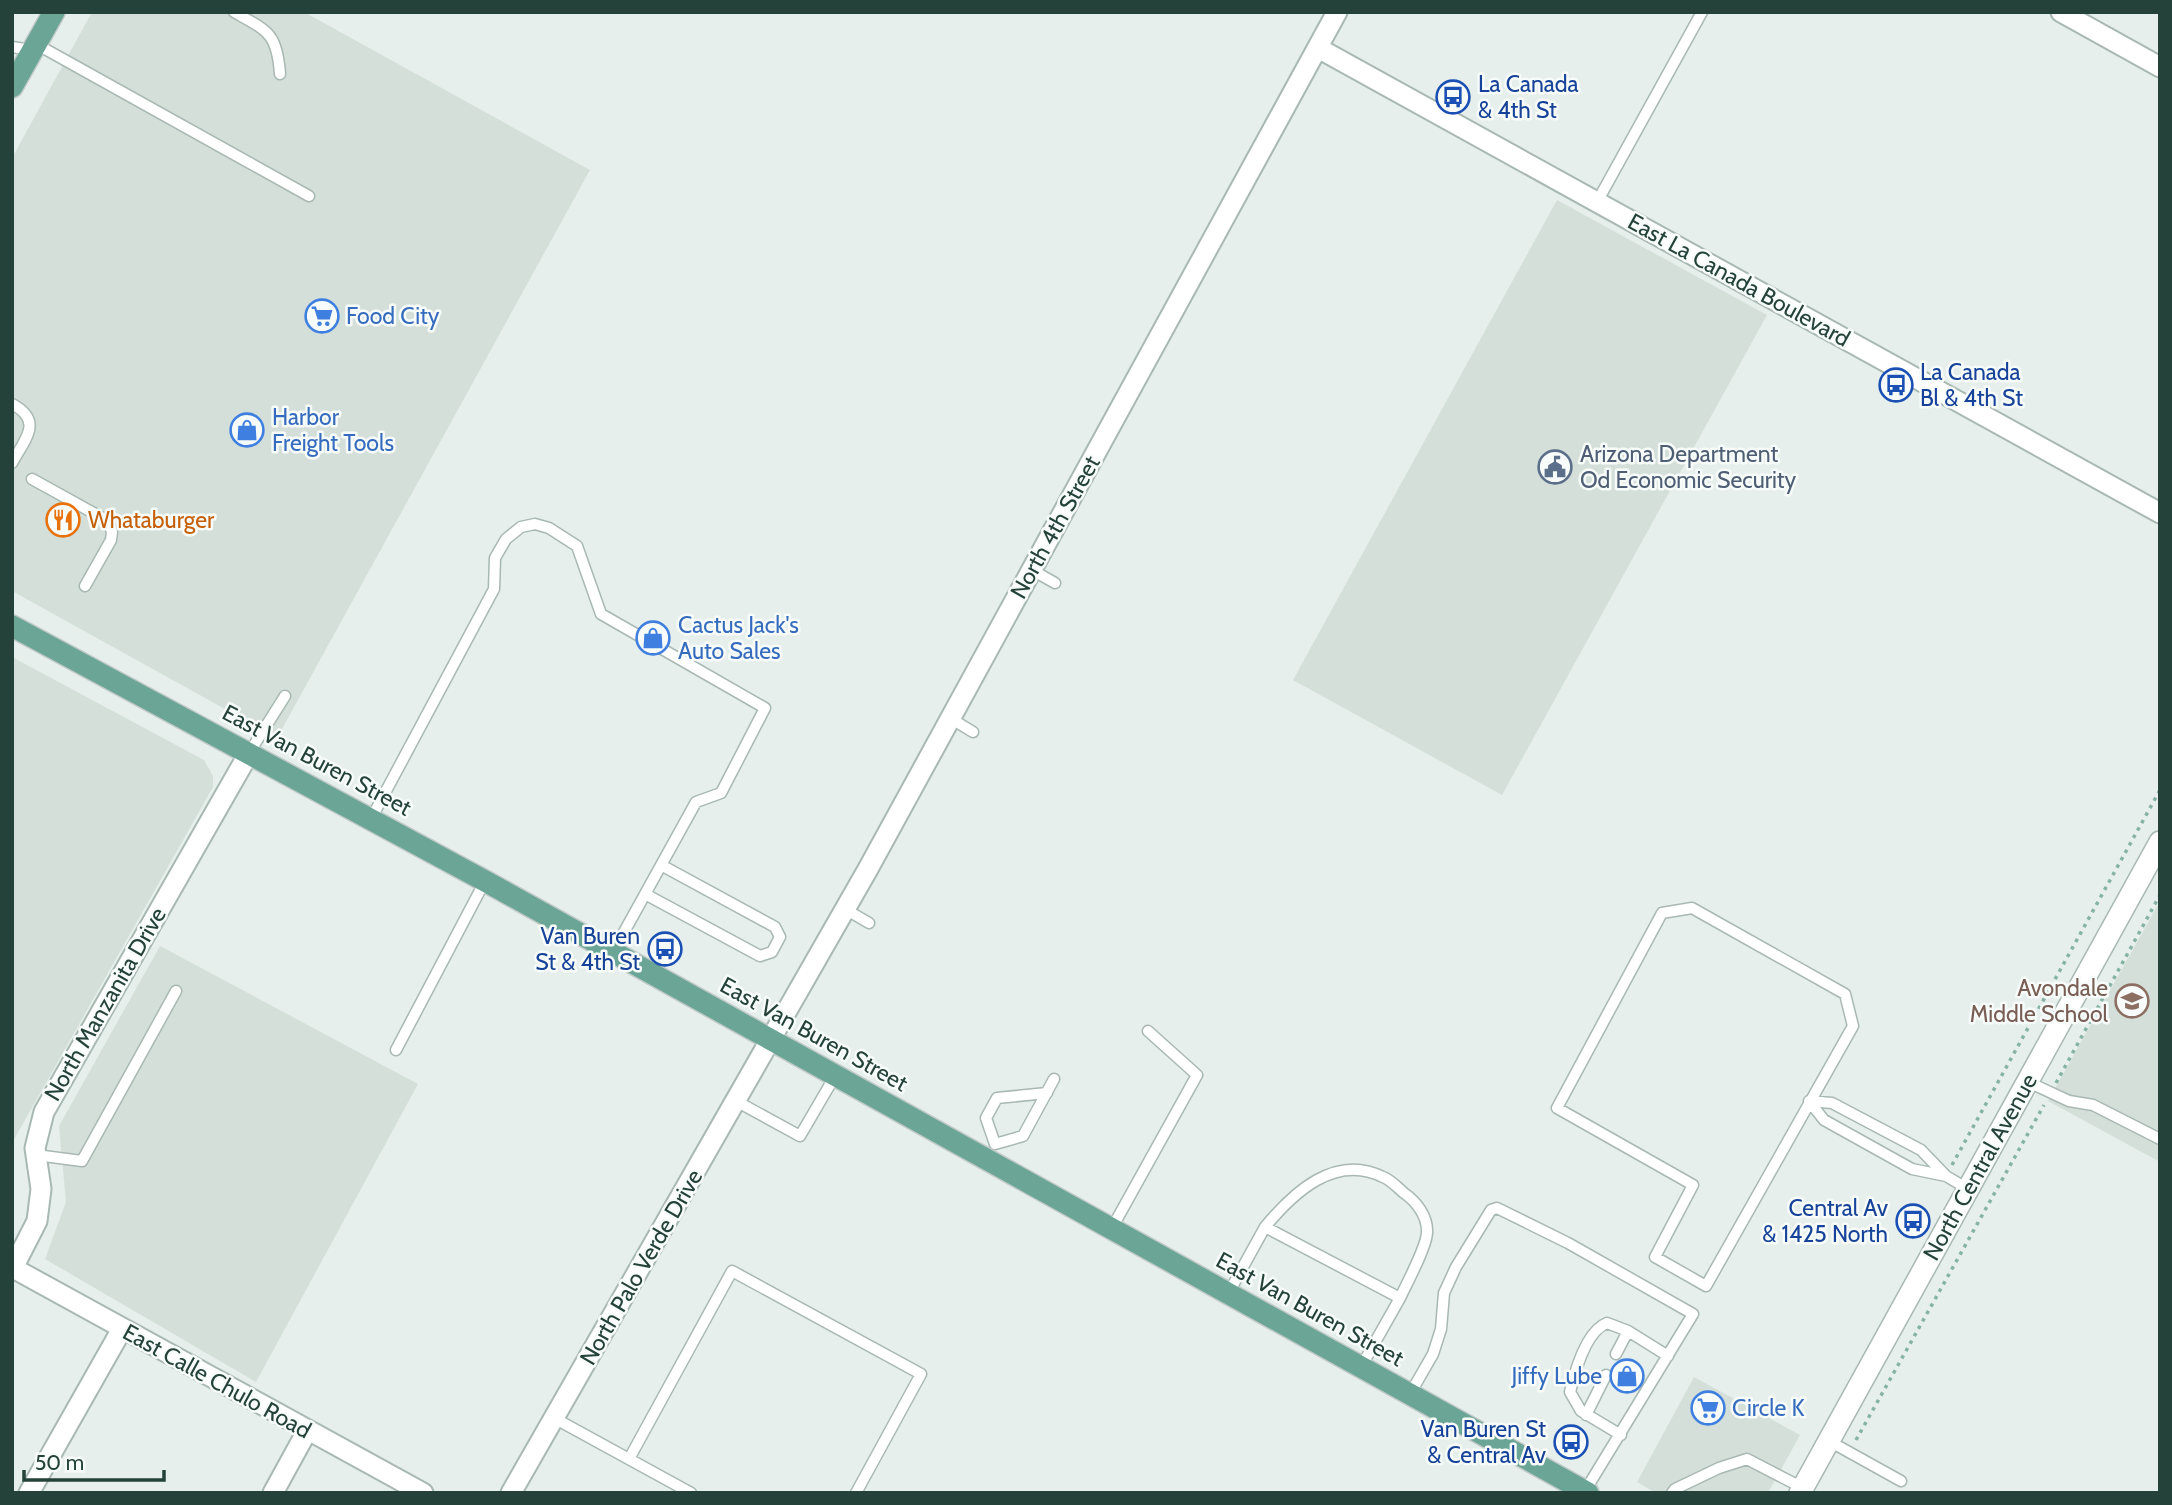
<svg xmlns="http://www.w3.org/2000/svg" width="2172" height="1505" viewBox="0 0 2172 1505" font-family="Cabin,sans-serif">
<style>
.built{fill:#d4dfda}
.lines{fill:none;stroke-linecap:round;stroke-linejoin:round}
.service-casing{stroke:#a8b8b2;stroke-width:13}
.minor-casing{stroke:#a8b8b2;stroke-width:23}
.tertiary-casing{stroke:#a8b8b2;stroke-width:24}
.primary-casing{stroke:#c2cac8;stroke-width:24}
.path{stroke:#86b3a5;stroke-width:3.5;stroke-dasharray:3.5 5;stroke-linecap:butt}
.service{stroke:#fff;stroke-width:10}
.minor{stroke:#fff;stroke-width:19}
.tertiary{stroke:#fff;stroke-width:21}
.primary{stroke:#6aa596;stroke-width:21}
.labels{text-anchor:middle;stroke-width:5;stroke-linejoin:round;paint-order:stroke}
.transit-label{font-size:23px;fill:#164399;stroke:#f7fbf9;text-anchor:end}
.street-label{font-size:23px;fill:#24423a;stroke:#f7fbf9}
.shop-label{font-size:23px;fill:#366cbe;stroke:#f7fbf9;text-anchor:start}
.service-label{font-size:23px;fill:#4e5e75;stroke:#f7fbf9;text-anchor:start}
.food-label{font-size:23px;fill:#c56008;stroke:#f7fbf9;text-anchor:start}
.education-label{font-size:23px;fill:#785e54;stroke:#f7fbf9;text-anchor:end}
</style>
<rect width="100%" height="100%" fill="#e6efeb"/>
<path class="built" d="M92 12H304L590 170 277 738 12 591V158Z
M1557 200 1767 315 1502 795 1293 680Z
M12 657 204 760 213 776V787L12 1143Z
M2160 901V1162L2048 1101Z
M160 946 418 1084 256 1382 45 1259 66 1202 59 1126Z
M1694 1377 1800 1435 1768 1493H1656L1637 1482Z"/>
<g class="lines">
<defs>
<path id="service" d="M234 12C268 31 277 33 280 74
M36 44 309 196
M12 47 32 50
M1597 202 1702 12
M12 404C44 421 25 439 12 463
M32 479 108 521 112 532 111 540 85 586
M1032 570 1055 583
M950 718 973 732
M249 753 285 696
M371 819 494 589 495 558 506 539 521 527 535 524 549 528 577 546 601 614 765 708 721 793 696 802 613 952
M645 894 760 956 772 952 780 937 775 927 661 865
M1692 908 1845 994 1853 1026 1706 1286 1655 1257 1693 1185 1557 1108 1662 913Z
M845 909 869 923
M396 1050 485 881
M2028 1082 2069 1101 2093 1105 2160 1139
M1047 1093 997 1098 986 1118 995 1144 1023 1136 1054 1079
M736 1101 800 1136 835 1076
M36 1155 82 1161 176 991
M1946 1176 1912 1169 1824 1120 1809 1101 1832 1103 1921 1150 1946 1176 1968 1189
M1265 1227C1293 1193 1335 1153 1383 1177 1391 1180 1398 1188 1404 1193 1417 1202 1428 1217 1427 1233 1426 1248 1407 1283 1400 1298
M1112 1228 1197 1075 1148 1031
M1228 1294 1265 1227 1400 1298 1361 1367
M1616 1354 1628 1331
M1410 1394 1433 1354 1441 1329 1444 1293 1456 1267 1491 1210 1497 1208 1568 1243 1693 1314 1585 1491
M1586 1415 1606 1375
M554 1418 691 1493
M1621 1435 1581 1411 1570 1392C1575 1371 1586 1331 1607 1323L1628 1331 1668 1356
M1829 1441 1901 1481
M629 1459 732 1271 921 1374 856 1493
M1672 1493 1675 1489 1719 1468 1747 1459 1803 1488"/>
<path id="minor" d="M2061 12 2160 67
M1318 48 2160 513
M13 1268 423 1493
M12 1270 37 1221 41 1189 35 1148 44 1112 249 753
M29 1493 122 1329
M273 1493 307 1431
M511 1493 868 869 1337 12"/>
<path id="tertiary" d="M1800 1493 2160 842"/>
<path id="primary" d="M12 87 54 12
M12 626 485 881 1588 1493"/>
</defs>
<use href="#service" class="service-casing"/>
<use href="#minor" class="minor-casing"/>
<use href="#tertiary" class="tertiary-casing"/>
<use href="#primary" class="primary-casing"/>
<path class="path" d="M2056 1083 2160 895
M1952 1165 2160 790
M1856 1440 2044 1105"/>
<use href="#service" class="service"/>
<use href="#minor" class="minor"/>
<use href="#tertiary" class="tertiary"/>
<use href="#primary" class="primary"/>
</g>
<defs>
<symbol id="bus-ring" viewBox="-11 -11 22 22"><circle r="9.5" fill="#f7fbf9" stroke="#1a4fb4" stroke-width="1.5"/><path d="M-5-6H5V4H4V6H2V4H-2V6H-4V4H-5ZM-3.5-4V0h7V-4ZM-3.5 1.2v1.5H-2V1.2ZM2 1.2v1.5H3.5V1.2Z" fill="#1a4fb4"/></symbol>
<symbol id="supermarket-ring" viewBox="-11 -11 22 22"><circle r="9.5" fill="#f7fbf9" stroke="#3f7fe0" stroke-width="1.5"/><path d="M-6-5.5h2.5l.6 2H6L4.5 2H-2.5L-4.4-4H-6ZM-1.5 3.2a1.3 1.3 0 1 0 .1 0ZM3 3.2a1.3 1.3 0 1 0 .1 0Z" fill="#3f7fe0"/></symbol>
<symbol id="shop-ring" viewBox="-11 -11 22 22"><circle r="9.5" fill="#f7fbf9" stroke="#3f7fe0" stroke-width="1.5"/><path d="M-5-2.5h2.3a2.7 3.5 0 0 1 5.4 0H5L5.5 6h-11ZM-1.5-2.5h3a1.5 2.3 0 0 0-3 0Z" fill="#3f7fe0"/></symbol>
<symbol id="civic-ring" viewBox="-11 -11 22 22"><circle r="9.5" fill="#f7fbf9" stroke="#5c6f8a" stroke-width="1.5"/><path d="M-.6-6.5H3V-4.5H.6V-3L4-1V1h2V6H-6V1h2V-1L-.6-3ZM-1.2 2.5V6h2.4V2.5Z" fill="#5c6f8a"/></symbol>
<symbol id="restaurant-ring" viewBox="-11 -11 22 22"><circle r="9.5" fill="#f7fbf9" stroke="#e8710a" stroke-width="1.5"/><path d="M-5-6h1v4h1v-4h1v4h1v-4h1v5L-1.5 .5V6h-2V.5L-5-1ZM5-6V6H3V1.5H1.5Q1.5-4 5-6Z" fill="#e8710a"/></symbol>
<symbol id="school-ring" viewBox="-11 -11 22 22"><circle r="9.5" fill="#f7fbf9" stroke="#8d6e63" stroke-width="1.5"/><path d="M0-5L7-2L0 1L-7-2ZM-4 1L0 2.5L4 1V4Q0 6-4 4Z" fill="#8d6e63"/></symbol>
</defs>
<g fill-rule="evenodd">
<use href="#bus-ring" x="1434" y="78" width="38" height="38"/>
<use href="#supermarket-ring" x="303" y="297" width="38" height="38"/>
<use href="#bus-ring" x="1877" y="366" width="38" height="38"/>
<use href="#shop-ring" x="228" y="411" width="38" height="38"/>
<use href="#civic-ring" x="1536" y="448" width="38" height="38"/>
<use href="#restaurant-ring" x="44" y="501" width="38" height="38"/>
<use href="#shop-ring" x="634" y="619" width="38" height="38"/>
<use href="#bus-ring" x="646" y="930" width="38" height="38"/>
<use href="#school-ring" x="2113" y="982" width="38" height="38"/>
<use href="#bus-ring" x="1894" y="1202" width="38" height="38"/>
<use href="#shop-ring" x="1608" y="1357" width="38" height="38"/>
<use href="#supermarket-ring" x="1689" y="1389" width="38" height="38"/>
<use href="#bus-ring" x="1552" y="1423" width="38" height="38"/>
</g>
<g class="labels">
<g class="transit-label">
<text x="1478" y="92" text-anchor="start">La Canada<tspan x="1478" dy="26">&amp; 4th St</tspan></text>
<text x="1920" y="380" text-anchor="start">La Canada<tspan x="1920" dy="26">Bl &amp; 4th St</tspan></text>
<text x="640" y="944">Van Buren<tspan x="640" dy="26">St &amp; 4th St</tspan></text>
<text x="1888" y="1216">Central Av<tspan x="1888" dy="26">&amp; 1425 North</tspan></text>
<text x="1546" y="1437">Van Buren St<tspan x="1546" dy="26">&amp; Central Av</tspan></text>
</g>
<g class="street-label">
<text transform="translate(1739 280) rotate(29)" y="8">East La Canada Boulevard</text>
<text transform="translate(1055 527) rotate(-61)" y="8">North 4th Street</text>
<text transform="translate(317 760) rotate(28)" y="8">East Van Buren Street</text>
<text transform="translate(105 1004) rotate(-60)" y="8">North Manzanita Drive</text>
<text transform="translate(814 1034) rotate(29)" y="8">East Van Buren Street</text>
<text transform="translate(1980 1167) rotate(-61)" y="8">North Central Avenue</text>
<text transform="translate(641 1267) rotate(-60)" y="8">North Palo Verde Drive</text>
<text transform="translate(1310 1309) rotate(29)" y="8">East Van Buren Street</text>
<text transform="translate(217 1381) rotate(29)" y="8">East Calle Chulo Road</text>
</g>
<g class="shop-label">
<text x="346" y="324">Food City</text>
<text x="272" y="425">Harbor<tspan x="272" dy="26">Freight Tools</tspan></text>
<text x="678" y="633">Cactus Jack's<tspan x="678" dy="26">Auto Sales</tspan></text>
<text x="1602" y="1384" text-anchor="end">Jiffy Lube</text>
<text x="1732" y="1416">Circle K</text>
</g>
<g class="service-label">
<text x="1580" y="462">Arizona Department<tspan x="1580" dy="26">Od Economic Security</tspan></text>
</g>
<g class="food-label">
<text x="88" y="528">Whataburger</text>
</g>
<g class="education-label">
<text x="2108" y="996">Avondale<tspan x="2108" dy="26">Middle School</tspan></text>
</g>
</g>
<rect width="2172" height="1505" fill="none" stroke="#24423a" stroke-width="28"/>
<path d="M24 1470v10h140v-10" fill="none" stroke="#24423a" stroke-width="3.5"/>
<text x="35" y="1470" font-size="21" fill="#24423a" stroke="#f7fbf9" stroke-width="5" paint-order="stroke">50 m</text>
</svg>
